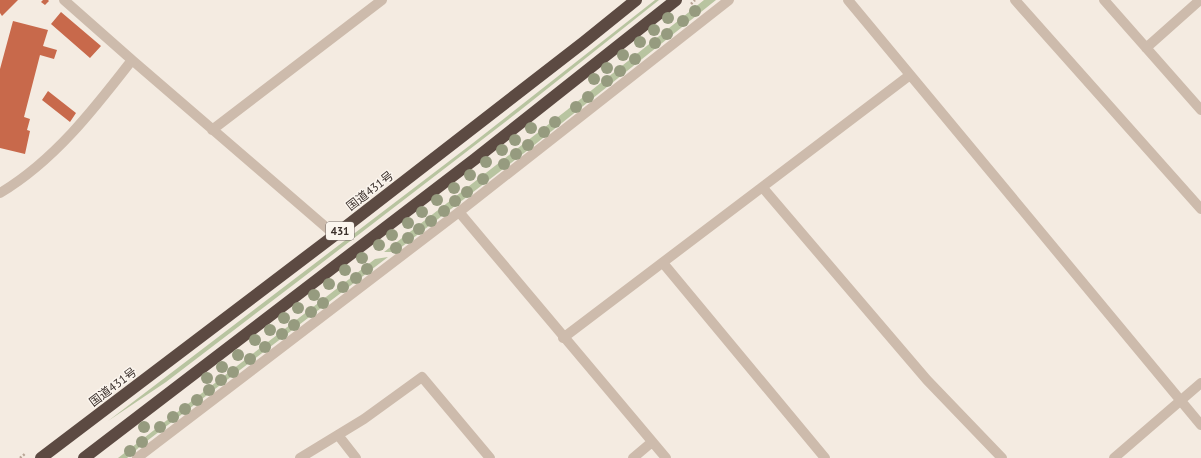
<svg xmlns="http://www.w3.org/2000/svg" width="1201" height="458" viewBox="0 0 1201 458" font-family="'PT Sans','Noto Sans JP',sans-serif">
<style>
.green{fill:#b8c4a0}
.building{fill:#c8694b}
.lines{fill:none;stroke-linecap:round;stroke-linejoin:round}
.path{stroke:#b9a596;stroke-width:2.5;stroke-dasharray:2 2;stroke-linecap:butt}
.minor{stroke:#cdbbac;stroke-width:10}
.highway{stroke:#5c4a42;stroke-width:12}
.tree{fill:#969b7f}
.labels{text-anchor:middle;stroke-width:3;stroke-linejoin:round;paint-order:stroke}
.shield{fill:#fbf5ee;stroke:#756b66;stroke-width:1}
.shield-label{font-size:11px;font-weight:bold;fill:#3b302b}
.street-label{font-size:12px;fill:#3b302b;stroke:#fbf5ee}
</style>
<rect width="100%" height="100%" fill="#f4ebe1"/>
<path class="green" d="M655 0H659L518 112 297 282 166 382 108 421 473 143Z
M704 0H716L528 150 395 252H384L567 110Z
M388 257 143 444 127 458H118L375 259Z"/>
<path class="building" d="M0 0H18L2 16 0 13Z
M43 0H48L49 1 45 5 41 2Z
M61 12 101 46 90 58 51 24Z
M13 21 48 30 43 46 57 50 54 59 40 55 24 117 30 119 27 130 30 131 25 154 0 148V69Z
M48 91 76 113 70 122 42 100Z"/>
<g class="lines">
<path class="path" d="M691 4 695 0
M20 458 26 453"/>
<path class="minor" d="M64 0 132 60
M848 0 1201 425
M1015 0 1201 209
M1104 0 1201 110
M1146 48 1200 0
M212 130 382 0
M763 188 927 380 1002 458
M0 193C54 161 94 109 132 60L335 235
M459 212 666 458
M663 263 825 458
M563 338 910 75
M338 435 356 458
M137 458 459 212 729 0
M300 458 364 419 422 377 490 458
M633 458 652 442
M1114 458 1201 383"/>
<path class="highway" d="M41 458 335 235 584 42 636 0
M84 458 475 159 676 0"/>
</g>
<g class="tree">
<circle cx="695" cy="11" r="6"/>
<circle cx="668" cy="18" r="6"/>
<circle cx="683" cy="21" r="6"/>
<circle cx="654" cy="30" r="6"/>
<circle cx="667" cy="34" r="6"/>
<circle cx="640" cy="42" r="6"/>
<circle cx="655" cy="43" r="6"/>
<circle cx="623" cy="55" r="6"/>
<circle cx="635" cy="59" r="6"/>
<circle cx="607" cy="68" r="6"/>
<circle cx="620" cy="71" r="6"/>
<circle cx="594" cy="79" r="6"/>
<circle cx="607" cy="81" r="6"/>
<circle cx="588" cy="97" r="6"/>
<circle cx="576" cy="107" r="6"/>
<circle cx="555" cy="122" r="6"/>
<circle cx="531" cy="128" r="6"/>
<circle cx="544" cy="132" r="6"/>
<circle cx="515" cy="140" r="6"/>
<circle cx="528" cy="145" r="6"/>
<circle cx="502" cy="150" r="6"/>
<circle cx="516" cy="154" r="6"/>
<circle cx="486" cy="162" r="6"/>
<circle cx="504" cy="164" r="6"/>
<circle cx="470" cy="175" r="6"/>
<circle cx="483" cy="179" r="6"/>
<circle cx="454" cy="188" r="6"/>
<circle cx="467" cy="192" r="6"/>
<circle cx="437" cy="200" r="6"/>
<circle cx="455" cy="201" r="6"/>
<circle cx="444" cy="211" r="6"/>
<circle cx="422" cy="212" r="6"/>
<circle cx="431" cy="221" r="6"/>
<circle cx="408" cy="223" r="6"/>
<circle cx="419" cy="229" r="6"/>
<circle cx="392" cy="235" r="6"/>
<circle cx="408" cy="238" r="6"/>
<circle cx="379" cy="245" r="6"/>
<circle cx="396" cy="248" r="6"/>
<circle cx="362" cy="258" r="6"/>
<circle cx="367" cy="269" r="6"/>
<circle cx="345" cy="270" r="6"/>
<circle cx="356" cy="278" r="6"/>
<circle cx="329" cy="284" r="6"/>
<circle cx="343" cy="287" r="6"/>
<circle cx="314" cy="295" r="6"/>
<circle cx="323" cy="303" r="6"/>
<circle cx="298" cy="308" r="6"/>
<circle cx="311" cy="312" r="6"/>
<circle cx="284" cy="318" r="6"/>
<circle cx="294" cy="325" r="6"/>
<circle cx="270" cy="330" r="6"/>
<circle cx="282" cy="334" r="6"/>
<circle cx="255" cy="340" r="6"/>
<circle cx="265" cy="347" r="6"/>
<circle cx="238" cy="355" r="6"/>
<circle cx="250" cy="359" r="6"/>
<circle cx="222" cy="367" r="6"/>
<circle cx="233" cy="372" r="6"/>
<circle cx="207" cy="378" r="6"/>
<circle cx="221" cy="380" r="6"/>
<circle cx="209" cy="390" r="6"/>
<circle cx="197" cy="400" r="6"/>
<circle cx="185" cy="409" r="6"/>
<circle cx="173" cy="417" r="6"/>
<circle cx="144" cy="427" r="6"/>
<circle cx="160" cy="427" r="6"/>
<circle cx="142" cy="442" r="6"/>
<circle cx="130" cy="451" r="6"/>
</g>
<g class="labels">
<rect class="shield" x="326" y="222" width="28" height="18" rx="3"/>
<g class="shield-label">
<text x="340" y="235">431</text>
</g>
<g class="street-label">
<text transform="translate(370 191) rotate(-38)" y="4">国道431号</text>
<text transform="translate(113 387) rotate(-37)" y="4">国道431号</text>
</g>
</g>
</svg>
